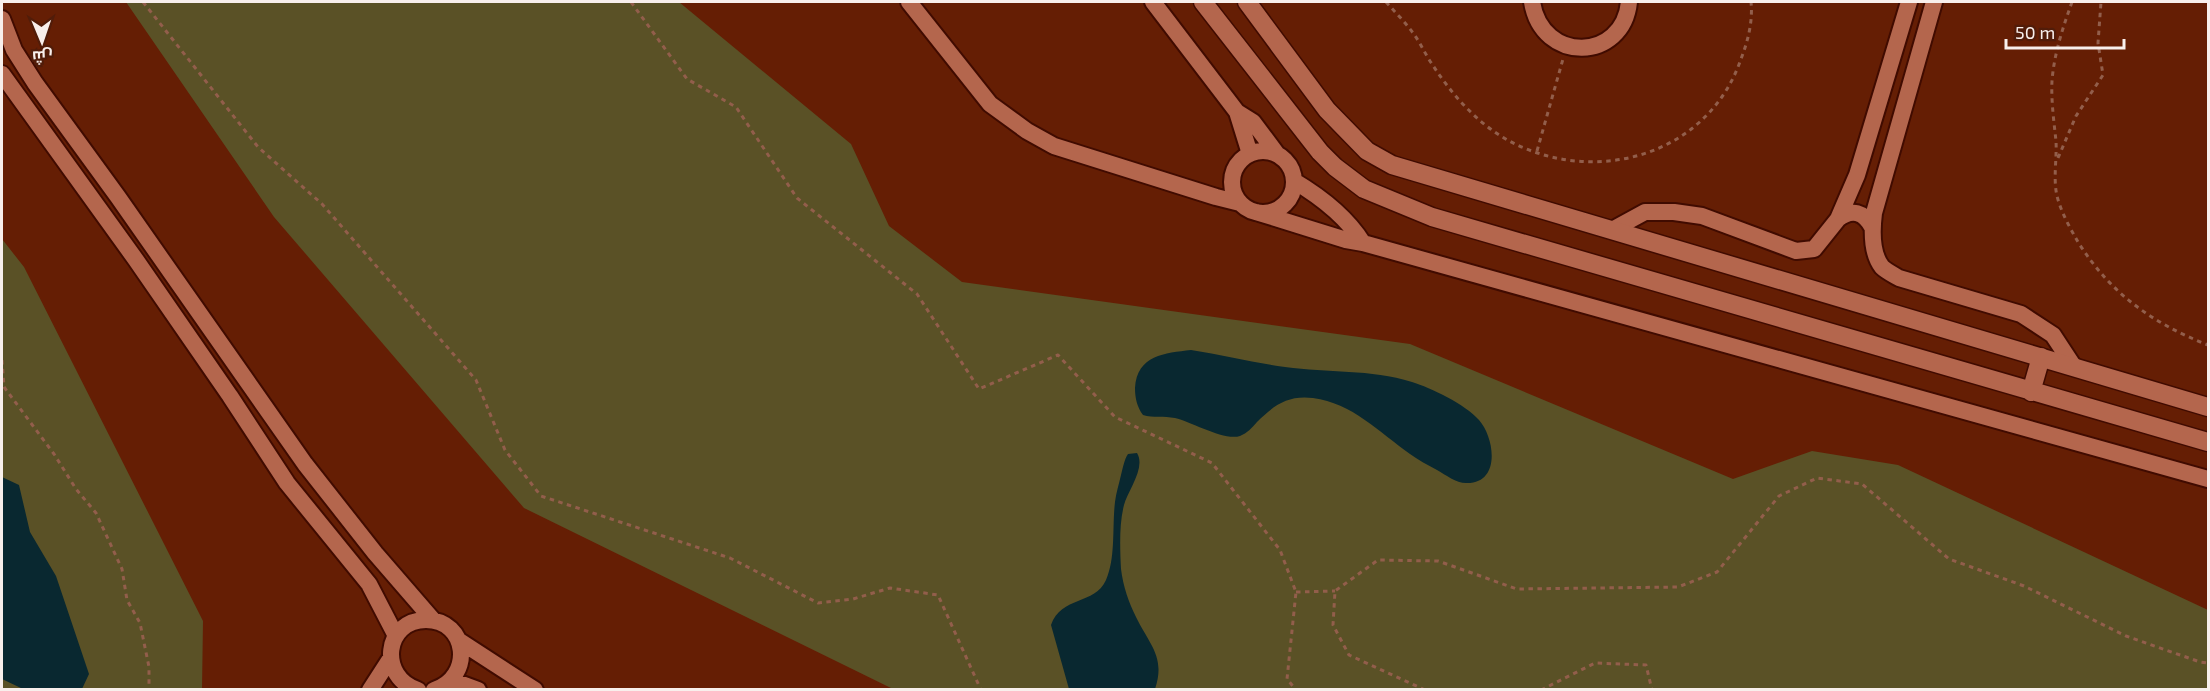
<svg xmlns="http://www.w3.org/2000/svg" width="2210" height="691" viewBox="0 0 2210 691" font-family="'Exo 2',Cairo,sans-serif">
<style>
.green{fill:#5a5126}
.water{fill:#092830}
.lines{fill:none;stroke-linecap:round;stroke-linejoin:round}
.minor-casing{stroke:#400b00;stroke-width:20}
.tertiary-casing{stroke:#400b00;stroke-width:21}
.path{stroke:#925e4b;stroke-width:3;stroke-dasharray:4.5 4.5;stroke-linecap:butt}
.minor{stroke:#b4664d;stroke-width:16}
.tertiary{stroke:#b4664d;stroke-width:18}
</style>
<rect width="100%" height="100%" fill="#651e04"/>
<path class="green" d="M126 2H679L851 144 889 226 962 282 1410 344 1733 479 1812 451 1898 465 2208 610V689H893L524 508 274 217Z
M2 239 24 267 203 621 202 689H2Z"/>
<path class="water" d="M1191 350C1223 355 1254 363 1285 367 1328 373 1370 369 1412 382 1431 388 1465 404 1479 420 1495 438 1501 484 1466 483 1456 483 1446 475 1437 470 1428 465 1418 460 1410 454 1379 432 1352 403 1313 398 1288 395 1274 405 1257 422 1252 428 1247 433 1240 436 1224 441 1192 422 1175 418 1164 416 1153 418 1143 415 1137 407 1135 398 1135 388 1137 355 1165 353 1191 350Z
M1137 453C1146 468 1128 490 1124 505 1119 524 1120 549 1121 569 1123 586 1129 603 1136 617 1149 644 1166 657 1155 689H1069L1051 625C1061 596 1095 605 1106 580 1116 557 1112 527 1115 502 1116 493 1119 484 1121 475 1123 468 1124 460 1128 454Z
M2 477 19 485 30 532 56 576 89 674 82 689H23L2 679Z"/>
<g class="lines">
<defs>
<path id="minor" d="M909 2 990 104 1027 131 1054 146 1216 197 1240 203
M1153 2 1237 112 1253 122 1277 154
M1532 2C1542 64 1623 62 1629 2
M1934 2 1874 213C1872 229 1871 253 1882 267 1886 271 1894 275 1899 278L2021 314 2053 335 2074 367
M2 19 14 50 35 83 118 197 305 464 375 553 433 620
M2 74 136 260 230 396 287 483 369 584 396 636
M1237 112 1250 154
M1232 182a31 31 0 1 1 62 0a31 31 0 1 1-62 0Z
M1294 181C1321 197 1346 216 1363 243
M1256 212 1346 240 1363 243 2208 479
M1838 219C1852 208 1864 212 1872 227
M1612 230 1645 212H1674L1702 216 1796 251 1814 249 1838 219 1857 175 1909 2
M458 640 535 690
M451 680 478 690
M370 690 390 659
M418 690C378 677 384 620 426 620 468 620 474 677 434 690"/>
<path id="tertiary" d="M1203 2 1320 152 1335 167 1364 189 1432 217 2208 442
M1247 2 1327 110 1367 151 1392 165 2208 407
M2031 392 2041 357"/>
</defs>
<use href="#minor" class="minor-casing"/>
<use href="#tertiary" class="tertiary-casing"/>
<path class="path" d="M143 2 258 147 322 204 476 380 505 450 541 496 730 558 818 603 853 599 890 588 938 595 981 690
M631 2 687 79 736 107 797 198 917 294 979 389 1058 355 1115 417 1212 463 1280 550 1296 592 1287 679 1296 690
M1386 2C1395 12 1405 22 1413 33 1420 42 1425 54 1432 64 1450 92 1474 120 1504 138 1590 188 1707 158 1741 59 1748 41 1753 21 1751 2
M2072 2C2063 27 2054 54 2052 81 2051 101 2054 122 2056 141 2057 158 2053 179 2057 196 2061 212 2070 228 2078 242 2111 294 2152 323 2208 345
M1537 151 1563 59
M2058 158 2076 116 2103 75 2098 43 2101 2
M2 360 4 387 54 454 76 489 96 513 122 569 127 600 140 623 149 667V690
M1296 592 1335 591
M1425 690 1349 655 1333 625 1335 591 1378 560 1438 561 1517 589 1678 587 1717 572 1779 496 1817 478 1862 484 1949 559 2024 586 2126 636 2200 662 2208 663
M1541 690 1595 663 1646 665 1652 690"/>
<use href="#minor" class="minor"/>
<use href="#tertiary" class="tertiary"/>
</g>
<rect width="2210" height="691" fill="none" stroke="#f8efec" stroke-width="6"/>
<g transform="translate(42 42) rotate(178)" stroke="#511c09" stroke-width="4.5" paint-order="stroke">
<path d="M0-4.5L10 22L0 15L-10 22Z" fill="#f8efec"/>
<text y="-9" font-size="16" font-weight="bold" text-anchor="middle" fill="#f8efec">ش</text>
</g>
<path d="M2006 39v9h118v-9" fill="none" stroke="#f8efec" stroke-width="3"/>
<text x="2015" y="39" font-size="18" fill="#f8efec" stroke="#511c09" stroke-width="4.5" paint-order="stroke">50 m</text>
</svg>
